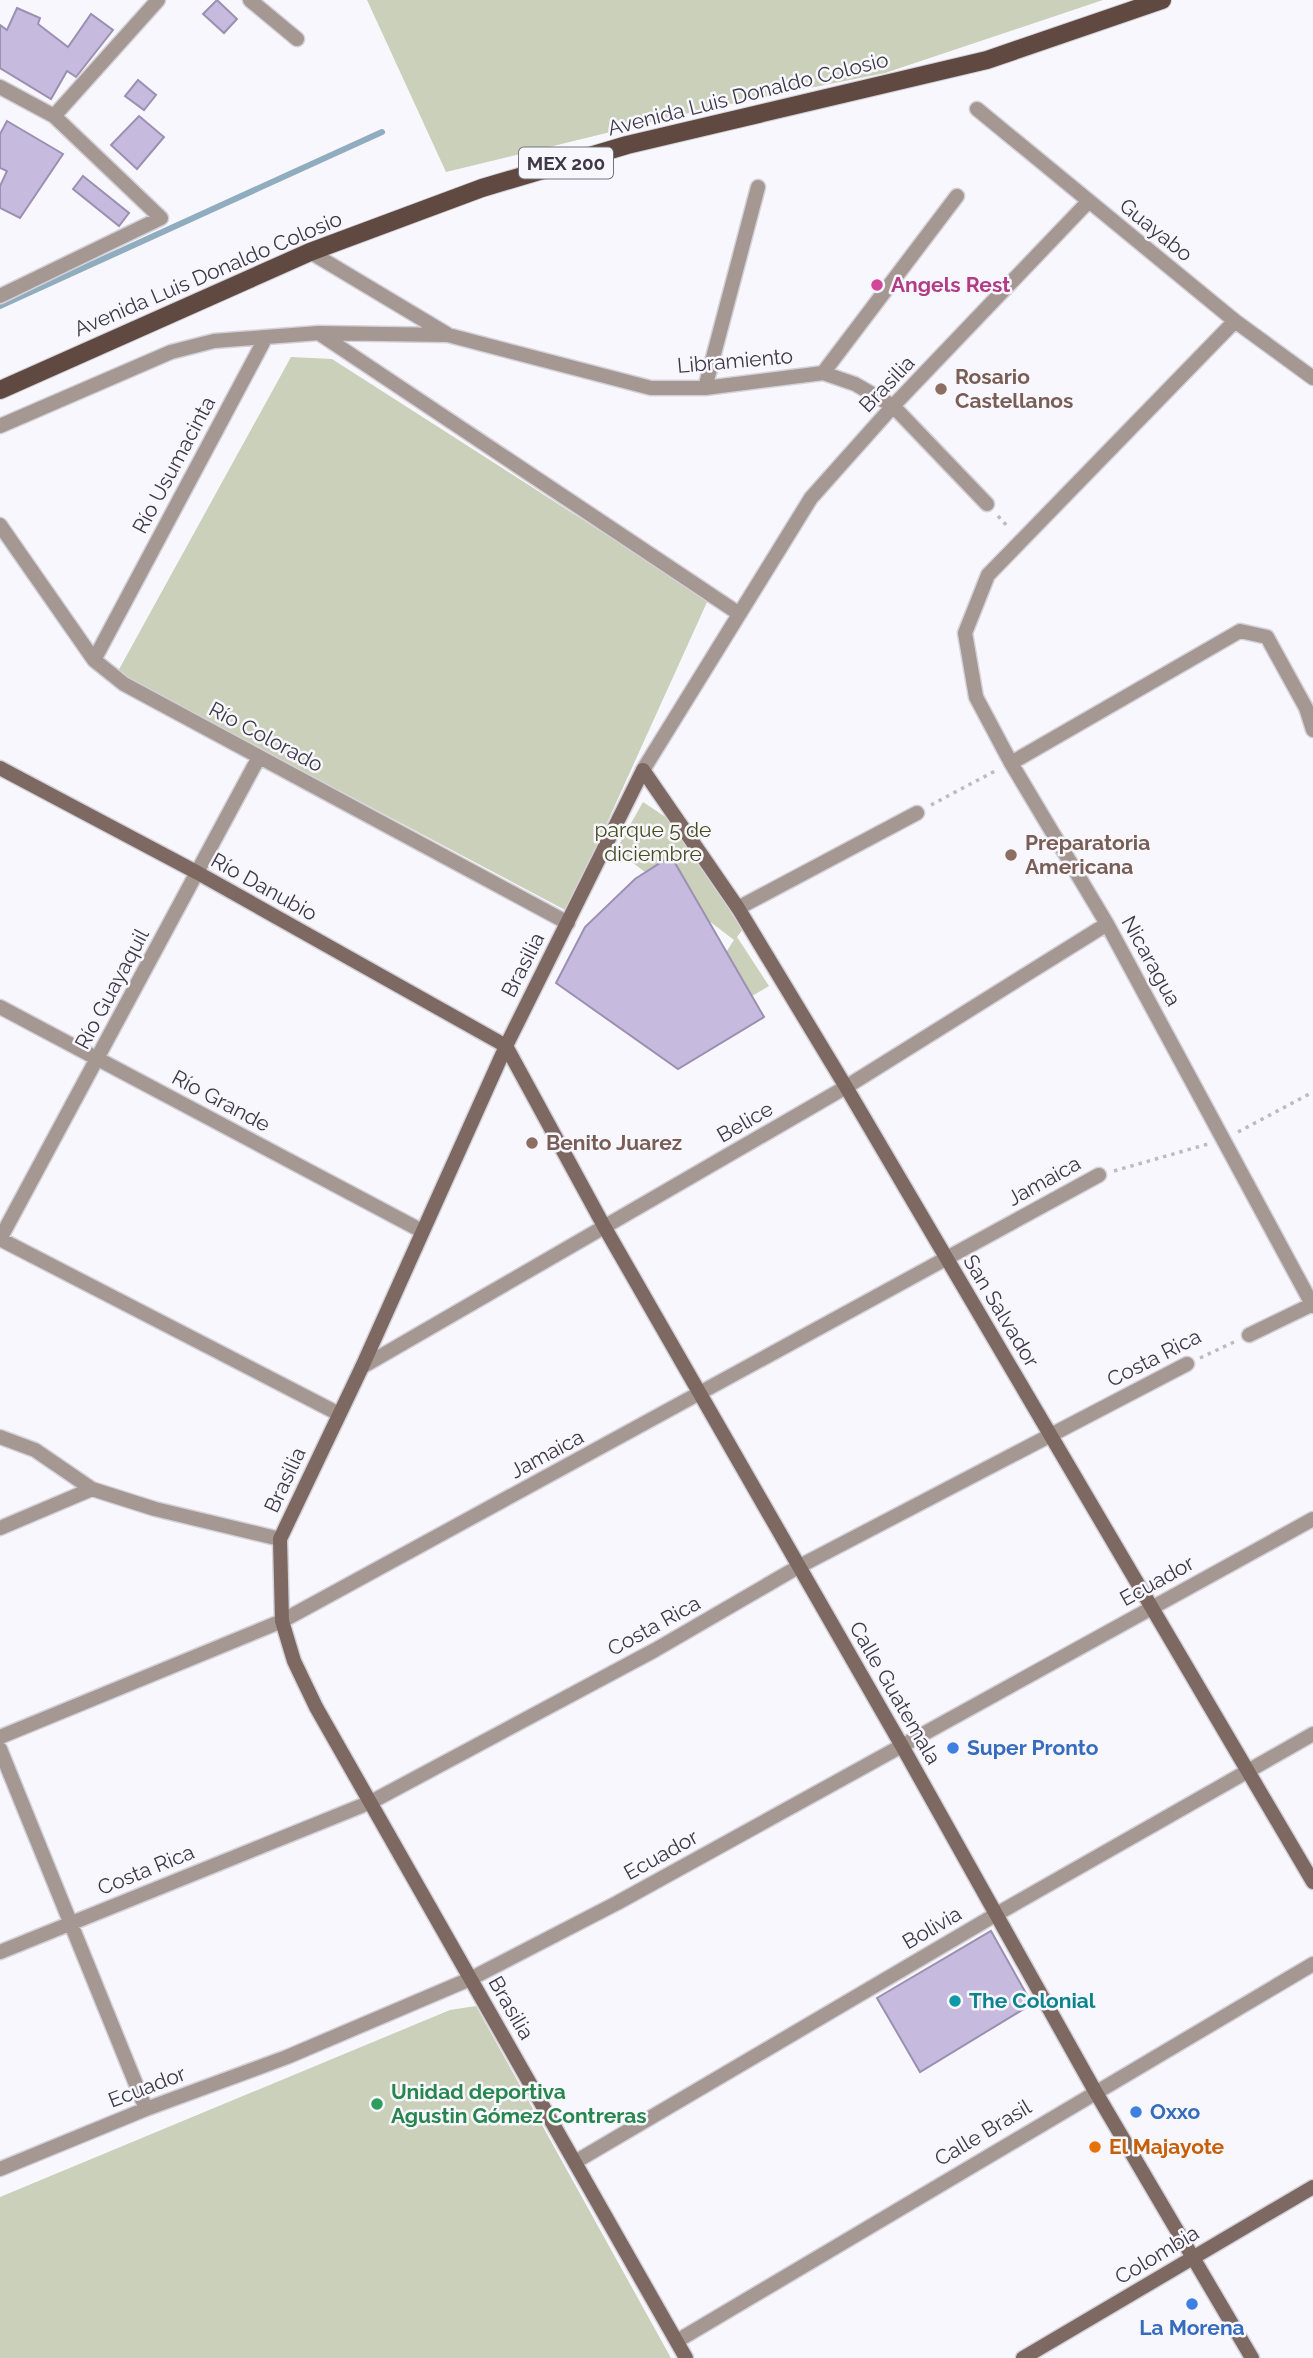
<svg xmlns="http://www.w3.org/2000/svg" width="1313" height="2358" viewBox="0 0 1313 2358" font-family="Raleway,sans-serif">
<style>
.green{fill:#cad0b9}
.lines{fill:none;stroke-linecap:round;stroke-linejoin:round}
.stream{stroke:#90adbf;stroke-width:6}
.building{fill:#c6bbde;stroke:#9b90b1;stroke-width:2}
.street-casing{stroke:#d3d1d9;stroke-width:17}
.secondary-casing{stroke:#d3d1d9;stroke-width:17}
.primary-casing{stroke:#d3d1d9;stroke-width:20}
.path{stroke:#bdbac3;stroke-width:3.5;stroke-dasharray:3.5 5;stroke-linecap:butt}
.street{stroke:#a59791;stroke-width:14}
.secondary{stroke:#7d6961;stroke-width:14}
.primary{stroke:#604940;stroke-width:18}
.hotel-dot{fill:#d1479c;stroke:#f9f7fe;stroke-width:2.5}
.education-dot{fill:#8d6e63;stroke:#f9f7fe;stroke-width:2.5}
.shop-dot{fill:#3f7fe0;stroke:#f9f7fe;stroke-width:2.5}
.culture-dot{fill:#0f9aa8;stroke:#f9f7fe;stroke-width:2.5}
.leisure-dot{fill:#2e9e5b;stroke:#f9f7fe;stroke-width:2.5}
.food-dot{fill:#e8710a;stroke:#f9f7fe;stroke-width:2.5}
.labels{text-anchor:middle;stroke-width:5;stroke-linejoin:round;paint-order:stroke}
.shield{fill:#f9f7fe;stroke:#75727e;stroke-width:2}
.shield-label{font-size:19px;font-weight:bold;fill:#3d3947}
.street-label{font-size:21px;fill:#3d3947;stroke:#f9f7fe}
.hotel-label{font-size:21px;font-weight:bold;fill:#b23c85;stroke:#f9f7fe;text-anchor:start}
.education-label{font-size:21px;font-weight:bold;fill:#785e54;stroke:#f9f7fe;text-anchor:start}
.park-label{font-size:21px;fill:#444e1f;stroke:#f9f7fe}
.shop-label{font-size:21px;font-weight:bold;fill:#366cbe;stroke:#f9f7fe;text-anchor:start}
.culture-label{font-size:21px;font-weight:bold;fill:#0d838f;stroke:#f9f7fe;text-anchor:start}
.leisure-label{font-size:21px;font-weight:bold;fill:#27864d;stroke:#f9f7fe;text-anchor:start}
.food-label{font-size:21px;font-weight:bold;fill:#c56008;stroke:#f9f7fe;text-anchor:start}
</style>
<rect width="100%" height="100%" fill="#f9f7fe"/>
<path class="green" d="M367 0H1103L885 73 705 109 446 172Z
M291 357 332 359 708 600 567 911 117 673Z
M643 802 673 822 743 929 737 937 769 986 730 1009 706 983 734 940 616 850Z
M476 2006 671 2358H0V2197L450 2010Z"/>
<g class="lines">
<path class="stream" d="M0 306 382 132"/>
</g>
<path class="building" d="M217 0 237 19 224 33 203 14Z
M17 8 40 18 38 24 68 47 91 14 113 30 76 77 67 71 51 99 0 68V25L7 30Z
M138 80 156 95 144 110 125 96Z
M139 116 164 137 137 169 111 145Z
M7 121 63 154 20 218 0 208V186L7 171 0 168V134Z
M83 176 129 213 119 226 73 189Z
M671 856 764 1017 678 1069 556 983 585 927 635 879Z
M991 1931 1032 2004 920 2072 877 1998Z"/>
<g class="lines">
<defs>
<path id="street" d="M250 0 297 39
M0 87 54 116 161 218 0 296
M977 109 1235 321 1313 378
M54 116 158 0
M310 252 447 334
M1235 321 988 575 965 633 976 697 1011 763 1107 924 1313 1306
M320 334 738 613
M823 373 957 196
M705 388 758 187
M0 426 171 352 214 341 266 337
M0 525 94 660 124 684 568 923
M94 660 266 337 319 333 448 335 651 388H705L823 373 855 384 893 406 987 504
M259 757 0 1239 339 1414
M1011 763 1240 631 1267 637 1306 708 1313 730
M643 770 811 498 893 406 1088 202
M738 908 917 813
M0 1007 422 1231
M1249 1335 1313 1304
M362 1367 846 1087 1107 924
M0 1437 35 1450 92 1489
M0 1528 92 1489 155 1509 280 1539
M0 1737 282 1621 1099 1175
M0 1749 146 2109
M0 1952 371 1802 655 1650 798 1567 1187 1364
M575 2162 995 1915 1313 1734
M0 2169 146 2109 287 2057 470 1979 617 1903 1313 1519
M677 2341 1313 1964"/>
<path id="secondary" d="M0 768 198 873 506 1046 605 1228 902 1746 1095 2091 1252 2358
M686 2358 316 1707 294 1661 282 1621 280 1539 362 1367 506 1046 643 770 738 908 846 1087 1313 1882
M1023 2358 1313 2187"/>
<path id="primary" d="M0 390 310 252 482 188 627 145 987 60 1162 0"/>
</defs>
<use href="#street" class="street-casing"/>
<use href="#secondary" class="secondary-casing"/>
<use href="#primary" class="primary-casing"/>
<path class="path" d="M998 516 1009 528
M931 805 995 771
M1238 1132 1313 1092
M1114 1171 1208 1144
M1200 1358 1234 1342"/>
<use href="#street" class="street"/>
<use href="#secondary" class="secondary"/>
<use href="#primary" class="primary"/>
</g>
<circle class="hotel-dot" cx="877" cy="285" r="7"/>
<g class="education-dot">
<circle cx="941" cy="389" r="7"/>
<circle cx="1011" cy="855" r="7"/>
<circle cx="532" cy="1143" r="7"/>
</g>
<g class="shop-dot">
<circle cx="953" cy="1748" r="7"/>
<circle cx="1136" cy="2112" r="7"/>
<circle cx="1192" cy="2304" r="7"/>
</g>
<circle class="culture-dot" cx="955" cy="2001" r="7"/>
<circle class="leisure-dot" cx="377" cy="2104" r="7"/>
<circle class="food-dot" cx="1095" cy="2147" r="7"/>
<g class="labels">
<rect class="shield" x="519" y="147.5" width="94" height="31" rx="5"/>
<g class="shield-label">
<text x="566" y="170">MEX 200</text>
</g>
<g class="street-label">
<text transform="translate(748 94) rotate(-14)" y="7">Avenida Luis Donaldo Colosio</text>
<text transform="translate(1156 230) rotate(39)" y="7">Guayabo</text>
<text transform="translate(208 274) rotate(-23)" y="7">Avenida Luis Donaldo Colosio</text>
<text transform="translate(735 361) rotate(-5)" y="7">Libramiento</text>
<text transform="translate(887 384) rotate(-46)" y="7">Brasilia</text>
<text transform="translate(174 465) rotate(-62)" y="7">Río Usumacinta</text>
<text transform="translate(266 737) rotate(28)" y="7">Río Colorado</text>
<text transform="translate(264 887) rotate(29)" y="7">Río Danubio</text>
<text transform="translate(1151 961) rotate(61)" y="7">Nicaragua</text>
<text transform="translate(523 965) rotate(-63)" y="7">Brasilia</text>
<text transform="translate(112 989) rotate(-62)" y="7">Río Guayaquil</text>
<text transform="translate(221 1101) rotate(28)" y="7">Río Grande</text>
<text transform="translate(745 1122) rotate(-30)" y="7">Belice</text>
<text transform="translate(1044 1181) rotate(-29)" y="7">Jamaica</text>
<text transform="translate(1001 1311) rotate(59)" y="7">San Salvador</text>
<text transform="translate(1154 1358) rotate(-27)" y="7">Costa Rica</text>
<text transform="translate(547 1454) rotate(-28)" y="7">Jamaica</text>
<text transform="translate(285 1480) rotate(-65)" y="7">Brasilia</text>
<text transform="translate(1157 1581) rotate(-29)" y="7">Ecuador</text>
<text transform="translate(654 1626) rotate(-29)" y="7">Costa Rica</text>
<text transform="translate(895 1693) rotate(60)" y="7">Calle Guatemala</text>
<text transform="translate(661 1855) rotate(-29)" y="7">Ecuador</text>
<text transform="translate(146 1870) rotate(-22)" y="7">Costa Rica</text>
<text transform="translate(932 1928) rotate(-30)" y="7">Bolivia</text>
<text transform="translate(511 2008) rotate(60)" y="7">Brasilia</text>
<text transform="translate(147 2087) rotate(-21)" y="7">Ecuador</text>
<text transform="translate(983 2133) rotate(-31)" y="7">Calle Brasil</text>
<text transform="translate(1157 2255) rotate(-31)" y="7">Colombia</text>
</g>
<g class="hotel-label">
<text x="891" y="292">Angels Rest</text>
</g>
<g class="education-label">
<text x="955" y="384">Rosario<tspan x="955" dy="24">Castellanos</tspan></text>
<text x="1025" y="850">Preparatoria<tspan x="1025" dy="24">Americana</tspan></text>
<text x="546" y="1150">Benito Juarez</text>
</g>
<g class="park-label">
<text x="653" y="837">parque 5 de<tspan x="653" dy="24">diciembre</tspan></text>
</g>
<g class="shop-label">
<text x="967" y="1755">Super Pronto</text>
<text x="1150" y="2119">Oxxo</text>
<text x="1192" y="2335" text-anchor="middle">La Morena</text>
</g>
<g class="culture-label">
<text x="969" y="2008">The Colonial</text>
</g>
<g class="leisure-label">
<text x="391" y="2099">Unidad deportiva<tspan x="391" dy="24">Agustin Gómez Contreras</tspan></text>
</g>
<g class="food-label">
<text x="1109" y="2154">El Majayote</text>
</g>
</g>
</svg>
